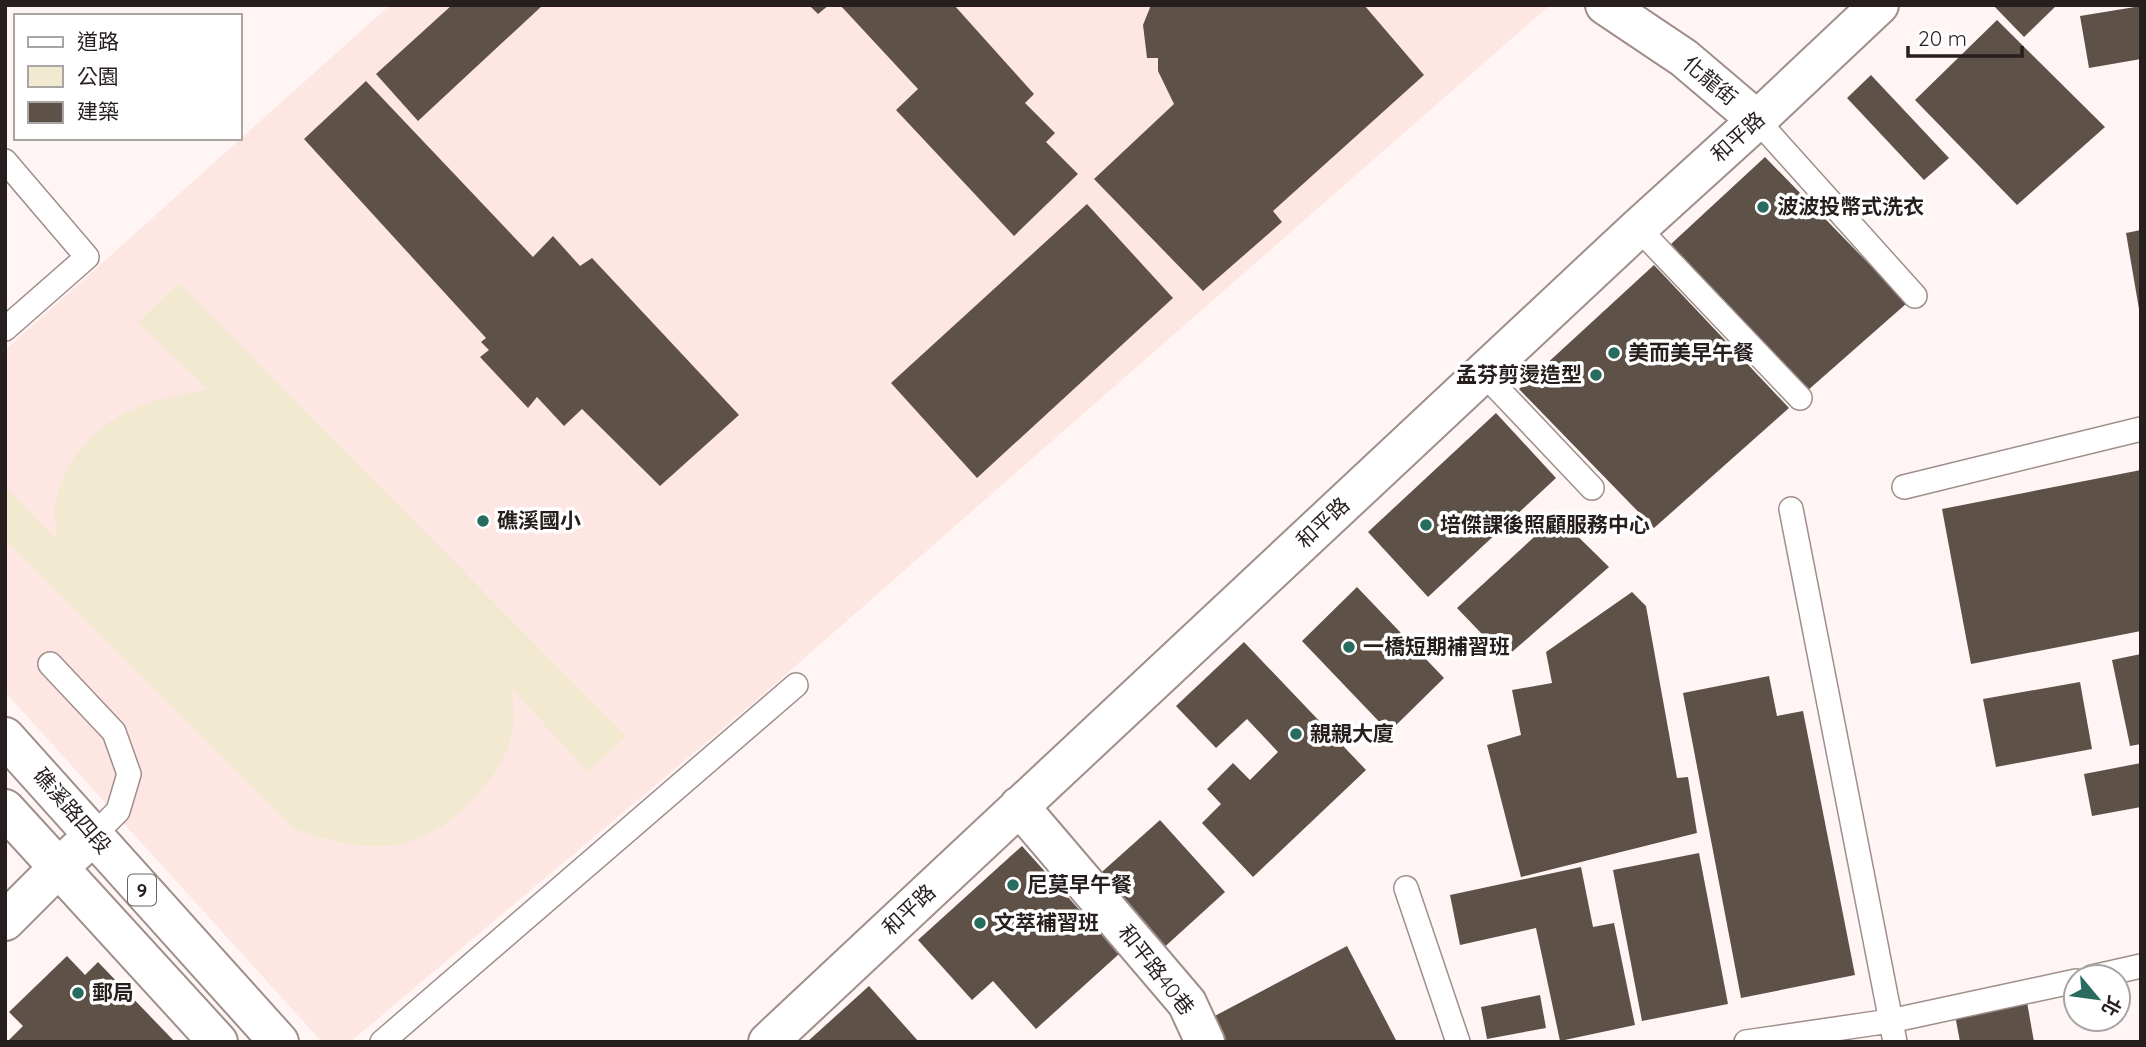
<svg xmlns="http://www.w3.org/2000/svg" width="2146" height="1047" viewBox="0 0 2146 1047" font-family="Quicksand,'Noto Sans TC',sans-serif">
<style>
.built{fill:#fee6e3}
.green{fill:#f2e9d1}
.building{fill:#5e5248}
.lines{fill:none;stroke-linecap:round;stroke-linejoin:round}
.service-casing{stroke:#a08e8b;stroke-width:26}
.minor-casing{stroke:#a08e8b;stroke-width:42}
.primary-casing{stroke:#a08e8b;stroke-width:42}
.service{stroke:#fff;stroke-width:23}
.minor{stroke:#fff;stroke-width:38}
.primary{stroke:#fff;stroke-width:38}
.poi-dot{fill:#276c5e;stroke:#fff;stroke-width:2.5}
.labels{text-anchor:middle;stroke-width:7;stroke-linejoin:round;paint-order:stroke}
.shield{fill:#fff;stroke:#686262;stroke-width:2}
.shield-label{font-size:19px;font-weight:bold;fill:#271f1e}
.street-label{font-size:21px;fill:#271f1e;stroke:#fff}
.poi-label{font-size:21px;font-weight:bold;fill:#271f1e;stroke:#fff;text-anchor:start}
</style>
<rect width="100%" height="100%" fill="#fef5f4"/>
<path class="built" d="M390 5H1550L752 704 350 1042H322L5 692V350Z"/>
<path class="green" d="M179 283 626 736 588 772 513 690C512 704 515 720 512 733 508 758 491 779 475 797 419 859 367 854 294 829L5 540V485L57 541C57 531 54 519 55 508 62 462 95 424 138 407 159 398 184 395 207 389L138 322Z"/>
<path class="building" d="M452 5H543L418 121 376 74Z
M809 5H829L818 14Z
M840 5H954L1034 94 1025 103 1055 133 1046 142 1078 174 1014 236 896 110 918 89Z
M1151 5H1364L1424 75 1273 211 1282 222 1203 291 1094 179 1174 104 1158 71V58H1147L1143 25Z
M1993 5H2057L2024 37Z
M2141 6V59L2089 68 2080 16Z
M1997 20 2105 127 2017 205 1915 100Z
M1871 75 1949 158 1924 180 1847 98Z
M366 81 533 257 553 236 580 266 592 258 739 415 660 486 582 409 564 426 537 397 528 408 480 357 489 350 481 342 486 338 304 139Z
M1765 157 1907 303 1807 391 1671 244Z
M1087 204 1173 298 977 478 891 383Z
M2141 230V309H2139L2126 233Z
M1654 265 1789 408 1654 528 1519 389Z
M1496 413 1556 478 1428 597 1368 532Z
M2141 470V631L1971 664 1942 509Z
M1557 516 1609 567 1505 658 1457 608Z
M1357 587 1444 678 1389 732 1302 641Z
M1632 592 1646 606 1677 778 1688 777 1697 833 1521 877 1487 745 1521 735 1512 690 1552 683 1546 652Z
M1244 642 1366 770 1253 877 1202 823 1221 804 1207 789 1233 763 1250 780 1278 752 1247 719 1216 748 1176 706Z
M2141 654V744L2130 746 2112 660Z
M1769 676 1777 716 1803 711 1855 975 1741 998 1683 693Z
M2080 682 2092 749 1996 767 1983 699Z
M2141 763V807L2092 816 2084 774Z
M1160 820 1225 892 1159 952 1094 879Z
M1022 846 1119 954 1036 1029 993 981 972 1000 918 940Z
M1699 853 1728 1004 1642 1021 1613 870Z
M1581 867 1593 927 1614 923 1635 1025 1560 1041 1536 928 1460 945 1450 895Z
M1347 946 1397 1042H1221L1209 1019Z
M67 956 85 975 98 962 175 1042H7L23 1026 9 1012Z
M869 986 919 1042H807Z
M1540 995 1546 1028 1487 1039 1481 1007Z
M2027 1002 2034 1042H1960L1955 1015Z"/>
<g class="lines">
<defs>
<path id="service" d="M1757 120 1915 296
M5 161 87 257 5 329
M1638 228 1800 398
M1483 373 1592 488
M1904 487 2141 429
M1791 509 1895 1042
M50 664 114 732 129 774 118 811 93 836
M1406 888 1458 1042
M2092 977 2141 966
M382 1042 796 685
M1746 1042 1890 1021 2076 981"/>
<path id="minor" d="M1605 5 1684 58 1757 120
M1019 806 1187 1003 1205 1042
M5 921 59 867 93 836
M768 1042 1638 228 1757 120 1879 5"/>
<path id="primary" d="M5 737 279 1042
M5 809 218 1042"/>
</defs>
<use href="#service" class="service-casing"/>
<use href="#minor" class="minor-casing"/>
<use href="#primary" class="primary-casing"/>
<use href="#service" class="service"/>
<use href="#minor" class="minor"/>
<use href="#primary" class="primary"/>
</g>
<g class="poi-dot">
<circle cx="1763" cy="207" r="7"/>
<circle cx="1614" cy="353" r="7"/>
<circle cx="1596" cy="375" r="7"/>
<circle cx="483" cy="521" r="7"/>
<circle cx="1426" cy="525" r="7"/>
<circle cx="1349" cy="647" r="7"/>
<circle cx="1296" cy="734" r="7"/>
<circle cx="1013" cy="885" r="7"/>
<circle cx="980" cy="923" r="7"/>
<circle cx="78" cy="993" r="7"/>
</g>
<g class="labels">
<rect class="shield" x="128" y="874.5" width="28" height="31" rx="5"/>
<g class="shield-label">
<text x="142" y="897">9</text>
</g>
<g class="street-label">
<text transform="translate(1710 81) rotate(40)" y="7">化龍街</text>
<text transform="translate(1738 137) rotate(-42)" y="7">和平路</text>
<text transform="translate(1323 523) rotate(-43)" y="7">和平路</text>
<text transform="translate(72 811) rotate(49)" y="7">礁溪路四段</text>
<text transform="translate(909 910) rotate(-43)" y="7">和平路</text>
<text transform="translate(1156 970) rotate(52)" y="7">和平路40巷</text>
</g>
<g class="poi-label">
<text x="1777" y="214">波波投幣式洗衣</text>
<text x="1628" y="360">美而美早午餐</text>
<text x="1582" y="382" text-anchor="end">孟芬剪燙造型</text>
<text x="497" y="528">礁溪國小</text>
<text x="1440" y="532">培傑課後照顧服務中心</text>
<text x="1363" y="654">一橋短期補習班</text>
<text x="1310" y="741">親親大廈</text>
<text x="1027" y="892">尼莫早午餐</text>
<text x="994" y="930">文萃補習班</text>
<text x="92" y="1000">郵局</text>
</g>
</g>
<rect width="2146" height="1047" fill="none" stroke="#271f1e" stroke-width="14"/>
<rect x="14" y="14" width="228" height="126" fill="#ffffff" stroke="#a9a5a5" stroke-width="2"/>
<rect x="28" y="37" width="35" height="10" fill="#ffffff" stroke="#a9a5a5" stroke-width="2"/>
<text x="77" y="49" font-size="21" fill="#271f1e">道路</text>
<rect x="28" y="66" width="35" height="21" fill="#f2e9d1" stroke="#a9a5a5" stroke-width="2"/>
<text x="77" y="84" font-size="21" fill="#271f1e">公園</text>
<rect x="28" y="102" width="35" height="21" fill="#5e5248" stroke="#a9a5a5" stroke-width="2"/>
<text x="77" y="119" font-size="21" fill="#271f1e">建築</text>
<g transform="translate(2097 998) rotate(119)"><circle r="33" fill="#ffffff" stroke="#a9a5a5" stroke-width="2"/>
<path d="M0-5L12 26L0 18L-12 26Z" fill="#276c5e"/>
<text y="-10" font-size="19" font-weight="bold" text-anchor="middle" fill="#271f1e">北</text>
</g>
<path d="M1908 46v10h114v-10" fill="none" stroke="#271f1e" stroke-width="3.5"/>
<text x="1918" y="46" font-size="21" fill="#271f1e" stroke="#ffffff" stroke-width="5" paint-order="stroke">20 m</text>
</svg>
